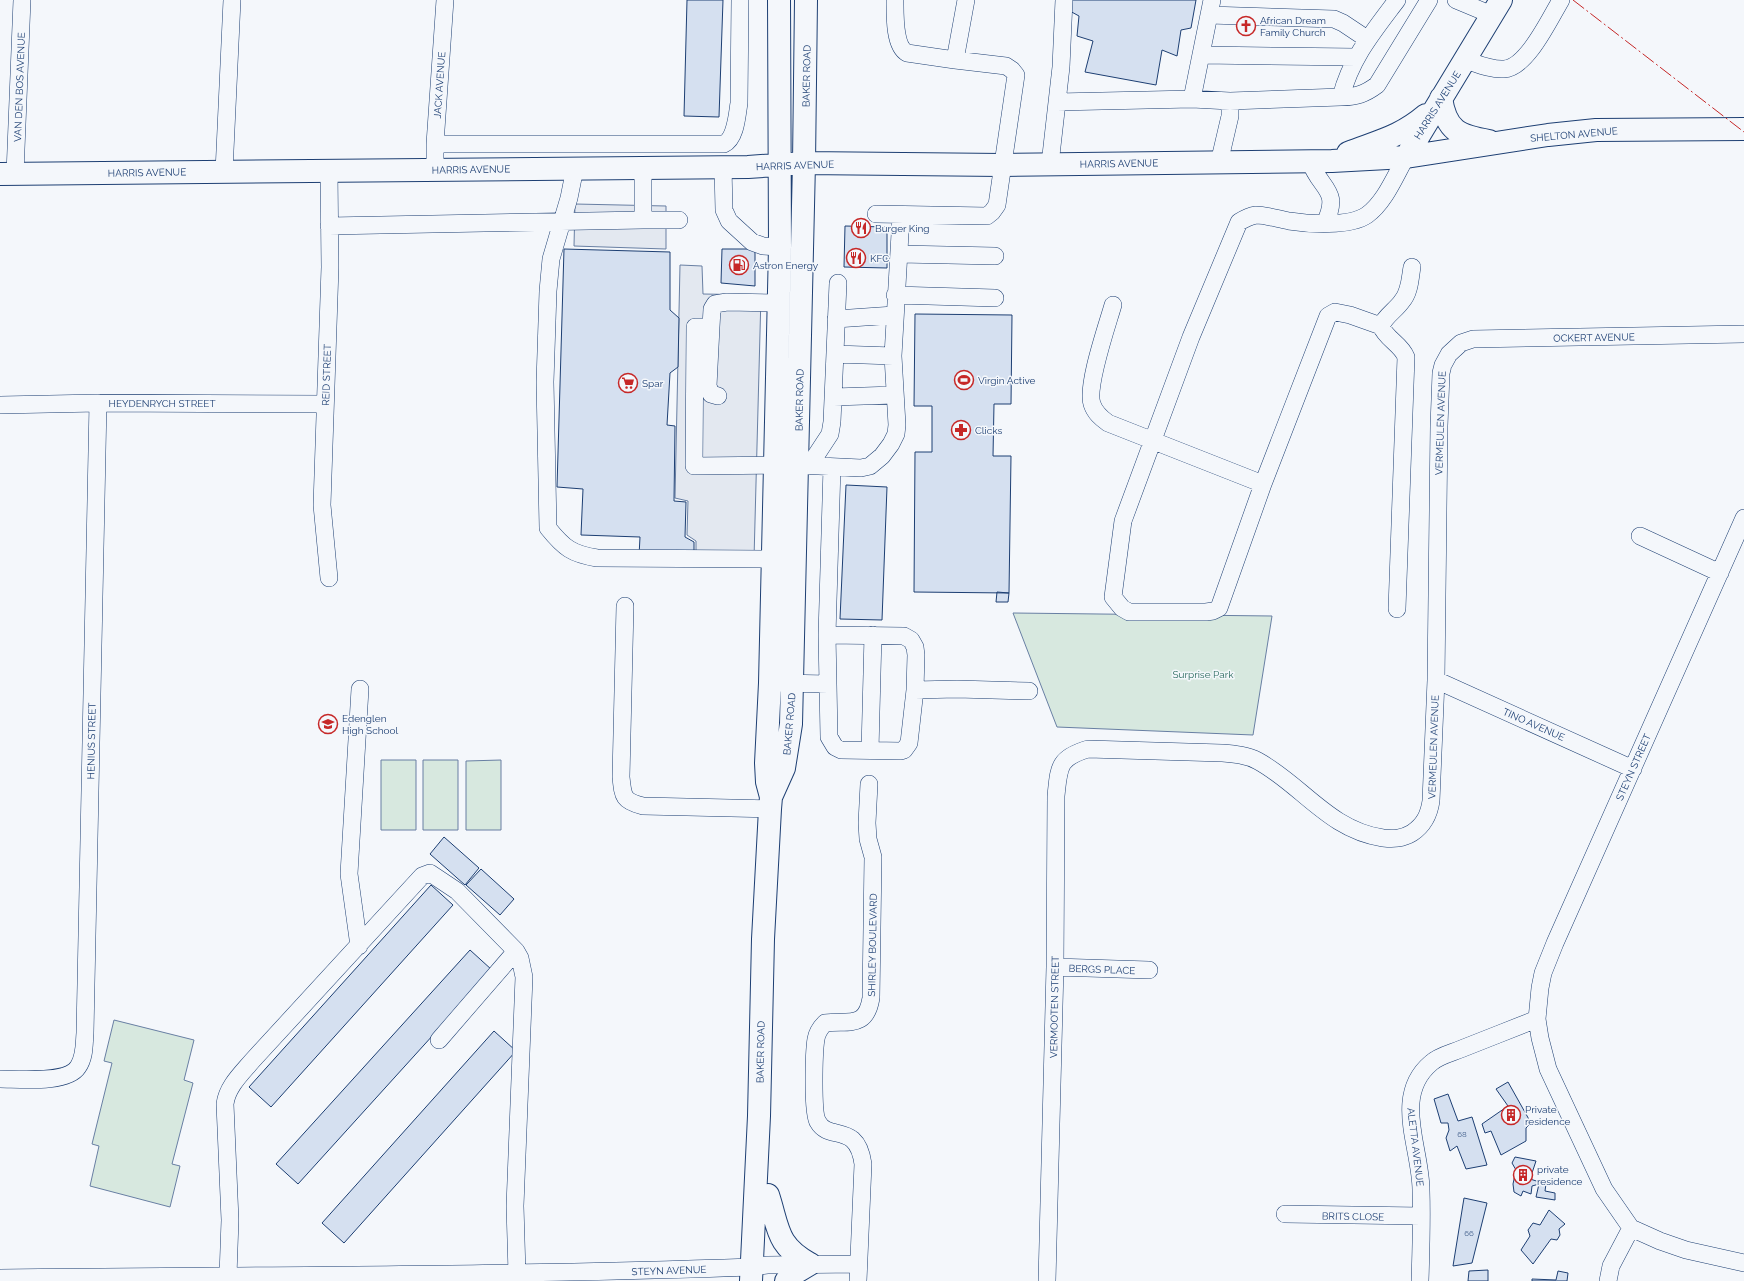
<svg xmlns="http://www.w3.org/2000/svg" width="1744" height="1281" viewBox="0 0 1744 1281" font-family="Raleway,sans-serif">
<style>
.green{fill:#d7e8df;stroke:#687fa3}
.parking{fill:#e3e8f0;stroke:#687fa3}
.building{fill:#d5e0f0;stroke:#1d3f73}
.lines{fill:none;stroke-linecap:round;stroke-linejoin:round}
.minor-casing{stroke:#1d3f73;stroke-width:18}
.major-casing{stroke:#1d3f73;stroke-width:24}
.minor{stroke:#f4f7fb;stroke-width:17}
.major{stroke:#f4f7fb;stroke-width:22}
.power{stroke:#c62828;stroke-width:1;stroke-dasharray:14 3 2 3;stroke-linecap:butt}
.labels{text-anchor:middle;stroke-width:3;stroke-linejoin:round;paint-order:stroke}
.number-label{font-size:8px;fill:#4b6792}
.poi-label{font-size:10px;fill:#1d3f73;stroke:#f4f7fb;text-anchor:start}
.street-label{font-size:10px;fill:#1d3f73;stroke:#f4f7fb}
.park-label{font-size:10px;fill:#2c6c60;stroke:#f4f7fb}
</style>
<rect width="100%" height="100%" fill="#f4f7fb"/>
<path class="green" d="M1013 613 1272 616 1253 735 1057 727Z
M381 760H416V830H381Z
M423 760H458V830H423Z
M501 760V830H466V761Z
M114 1020 194 1040 184 1080 193 1083 172 1164 180 1166 170 1207 90 1186 99 1146 92 1144 112 1063 104 1061Z"/>
<path class="parking" d="M575 204 666 206V249L574 246Z
M680 265 702 266 703 294 761 295 754 559 696 556V541L687 535 688 501 675 498Z"/>
<path class="building" d="M687 0H723L719 117 684 116Z
M1072 0H1196L1191 28 1181 30 1177 56 1162 50 1156 85 1085 72 1093 41 1077 36 1079 16 1068 10Z
M845 226 887 227V268L844 267Z
M564 249 670 252V310L679 318 678 367 670 373 667 425 675 426 674 501 686 502 685 537 694 542V557L639 556 640 537 581 535 583 489 557 487Z
M722 249H755V286L721 283Z
M915 314 1012 315 1011 404H994L993 456H1011L1009 593 914 592 915 452H932V406H914Z
M846 485 887 487 882 620 840 619Z
M997 592 1009 593 1008 602H996Z
M444 837 479 868 465 885 430 854Z
M481 869 514 899 500 915 466 885Z
M431 885 453 905 271 1107 249 1087Z
M470 950 492 970 298 1184 276 1164Z
M494 1031 516 1051 344 1243 322 1223Z
M1508 1082 1531 1123 1526 1128V1141L1501 1155 1491 1131 1485 1133 1482 1124 1508 1106 1496 1089Z
M1448 1094 1458 1121 1472 1117 1487 1165 1466 1169 1457 1146 1450 1151 1446 1138 1449 1130 1448 1123H1441L1434 1099Z
M1515 1157 1536 1161 1530 1179 1546 1184 1545 1191 1555 1193V1200L1536 1197 1539 1184 1532 1186 1531 1194 1523 1191 1521 1196 1514 1192 1513 1184 1516 1170 1512 1163Z
M1464 1198 1487 1203 1472 1263 1453 1266Z
M1549 1210 1565 1224 1559 1229 1560 1235 1557 1240 1551 1239 1533 1264 1521 1250 1530 1236 1528 1230 1533 1223 1540 1225Z
M1488 1270V1281H1468L1469 1271Z
M1558 1271 1568 1273 1567 1281H1532V1279L1556 1280Z"/>
<g class="lines">
<defs>
<path id="minor" d="M895 0C895 14 894 46 907 53L955 60 966 0
M1212 0 1192 99 1230 101 1341 97C1356 97 1365 94 1377 85L1429 0
M1456 0 1492 15
M1209 15 1334 19 1343 23 1367 39
M1202 55 1356 57
M1466 60C1478 64 1491 70 1504 69 1527 68 1550 18 1561 0
M1341 97C1351 58 1373 32 1397 0
M1057 102 1192 99
M435 144H724C736 138 737 115 739 103L740 0
M1310 161C1320 190 1341 189 1325 223
M1219 163 1230 116V101
M1050 164 1061 67 1064 0
M643 167V220H679
M723 167 724 210 729 221 752 242 763 246 780 247
M575 168 569 198 551 259 548 291 545 382 548 528C564 548 572 554 597 558L773 559
M435 170V144L445 0
M329 171 330 267 322 505 329 578
M224 172 232 0
M15 174 22 0
M876 214 987 216 992 212 997 205 1016 75 1012 70 1006 66 955 60
M329 226 643 220
M900 254 995 256
M895 295 995 298
M1113 305C1107 326 1086 386 1092 404 1095 413 1101 418 1108 423L1263 484
M836 319 894 315
M1381 326 1350 315 1335 312 1328 316 1263 484 1219 608 1213 611 1206 612H1129L1122 608 1113 597 1123 521 1191 337 1239 222C1244 219 1250 216 1256 215 1266 215 1278 219 1289 221 1308 224 1350 227 1367 215 1385 202 1395 176 1406 157
M711 327 712 309 715 304 727 302 779 303
M835 354 893 356
M718 396 711 394 708 386 711 327H695L694 466 798 465 861 468 870 466 882 456 891 444 896 434 897 425 893 356 901 216
M834 397 894 395
M0 405 98 403 325 404
M809 466 830 434 832 422 838 283
M1744 518 1555 943 1543 973 1540 988 1537 1019 1540 1038 1548 1069 1604 1189 1631 1228 1660 1241 1686 1250 1744 1263
M1640 536 1720 573
M625 606 621 777C623 797 623 801 643 806L770 809
M1397 609 1406 357C1401 344 1386 339 1381 326 1385 316 1396 310 1402 301 1410 292 1410 278 1412 267
M1436 680 1633 769
M780 683 828 684 829 737 835 747 841 750 901 751 904 750 909 743 915 690 916 655 915 647 911 640 904 636 827 635
M828 684 827 635 832 467
M915 690 957 689 1029 691
M870 750 873 635
M359 946 349 874 360 689
M1055 967 1149 970
M439 1040 516 951
M0 1079C19 1079 67 1084 78 1067 85 1057 84 1044 85 1033L98 403
M1285 1214 1421 1216
M228 1276 230 1220 225 1104C227 1087 241 1074 252 1061L422 876 430 873 457 891 516 951 520 958 524 977 515 1206 517 1273
M0 1278C251 1275 501 1276 752 1267L767 1265 858 1264
M858 1281 863 1164C857 1121 829 1142 818 1122 812 1113 814 1051 816 1039 817 1033 821 1027 825 1023 849 1020 866 1029 871 998L873 857 868 839 867 823 869 784
M1047 1281 1055 967 1056 796C1059 767 1058 758 1088 749L1222 753C1234 754 1247 755 1258 761 1302 785 1329 830 1383 838 1393 839 1402 839 1412 833 1424 825 1429 815 1431 801L1436 680 1439 426 1441 373 1443 365 1449 354 1461 343 1473 339 1744 334
M1420 1281C1421 1251 1422 1220 1421 1190 1421 1148 1392 1096 1431 1063 1438 1056 1451 1053 1461 1049 1486 1039 1512 1029 1537 1019
M1608 1281 1611 1266 1631 1228"/>
<path id="major" d="M1441 98C1446 131 1459 136 1489 141
M1348 153C1379 141 1400 137 1426 115
M1406 157 1501 0
M0 174 748 167 804 163 1002 165 1332 161 1406 157 1548 135 1596 130 1744 129
M771 797 767 782 766 763 770 683 780 247 779 0
M768 1195C779 1229 776 1245 810 1264
M751 1281 759 1116 763 939 770 809 771 797 784 768 791 724 804 163 806 0
M786 1281 790 1276 810 1264"/>
</defs>
<use href="#minor" class="minor-casing"/>
<use href="#major" class="major-casing"/>
<use href="#minor" class="minor"/>
<use href="#major" class="major"/>
<path class="power" d="M1573 0 1744 132"/>
</g>
<defs>
<symbol id="church-ring" viewBox="-11 -11 22 22"><circle r="9.5" fill="#f4f7fb" stroke="#c62828" stroke-width="1.5"/><path d="M-1.2-6h2.4v3.5h3.3v2.4h-3.3V6h-2.4V-.1h-3.3v-2.4h3.3Z" fill="#c62828"/></symbol>
<symbol id="restaurant-ring" viewBox="-11 -11 22 22"><circle r="9.5" fill="#f4f7fb" stroke="#c62828" stroke-width="1.5"/><path d="M-5-6h1v4h1v-4h1v4h1v-4h1v5L-1.5 .5V6h-2V.5L-5-1ZM5-6V6H3V1.5H1.5Q1.5-4 5-6Z" fill="#c62828"/></symbol>
<symbol id="fuel-ring" viewBox="-11 -11 22 22"><circle r="9.5" fill="#f4f7fb" stroke="#c62828" stroke-width="1.5"/><path d="M-5.5-6h7V0h2V4h1.3V-2.5L3-4.5l.8-.8L6-3V5H2.5V1h-1V6h-7ZM-4.2-4.7v3.2H.2V-4.7Z" fill="#c62828"/></symbol>
<symbol id="stadium-ring" viewBox="-11 -11 22 22"><circle r="9.5" fill="#f4f7fb" stroke="#c62828" stroke-width="1.5"/><path d="M0-5a6.5 5 0 1 0 0 10a6.5 5 0 1 0 0-10ZM-3.5-1.8h7v3.6h-7Z" fill="#c62828"/></symbol>
<symbol id="supermarket-ring" viewBox="-11 -11 22 22"><circle r="9.5" fill="#f4f7fb" stroke="#c62828" stroke-width="1.5"/><path d="M-6-5.5h2.5l.6 2H6L4.5 2H-2.5L-4.4-4H-6ZM-1.5 3.2a1.3 1.3 0 1 0 .1 0ZM3 3.2a1.3 1.3 0 1 0 .1 0Z" fill="#c62828"/></symbol>
<symbol id="pharmacy-ring" viewBox="-11 -11 22 22"><circle r="9.5" fill="#f4f7fb" stroke="#c62828" stroke-width="1.5"/><path d="M-2-6h4v4h4v4h-4v4h-4v-4h-4v-4h4Z" fill="#c62828"/></symbol>
<symbol id="school-ring" viewBox="-11 -11 22 22"><circle r="9.5" fill="#f4f7fb" stroke="#c62828" stroke-width="1.5"/><path d="M0-5L7-2L0 1L-7-2ZM-4 1L0 2.5L4 1V4Q0 6-4 4Z" fill="#c62828"/></symbol>
<symbol id="building-ring" viewBox="-11 -11 22 22"><circle r="9.5" fill="#f4f7fb" stroke="#c62828" stroke-width="1.5"/><path d="M-4-6H4V6H1V3H-1V6H-4ZM-2.5-4.3h1.7v1.8h-1.7ZM.8-4.3h1.7v1.8H.8ZM-2.5-1h1.7V.8h-1.7ZM.8-1h1.7V.8H.8Z" fill="#c62828"/></symbol>
</defs>
<g fill-rule="evenodd">
<use href="#church-ring" x="1235" y="15" width="22" height="22"/>
<use href="#restaurant-ring" x="850" y="217" width="22" height="22"/>
<use href="#restaurant-ring" x="845" y="247" width="22" height="22"/>
<use href="#fuel-ring" x="728" y="254" width="22" height="22"/>
<use href="#stadium-ring" x="953" y="369" width="22" height="22"/>
<use href="#supermarket-ring" x="617" y="372" width="22" height="22"/>
<use href="#pharmacy-ring" x="950" y="419" width="22" height="22"/>
<use href="#school-ring" x="317" y="713" width="22" height="22"/>
<use href="#building-ring" x="1500" y="1104" width="22" height="22"/>
<use href="#building-ring" x="1512" y="1164" width="22" height="22"/>
</g>
<g class="labels">
<g class="number-label">
<text x="1462" y="1137">68</text>
<text x="1469" y="1236">66</text>
</g>
<g class="poi-label">
<text x="1260" y="24">African Dream<tspan x="1260" dy="12">Family Church</tspan></text>
<text x="875" y="232">Burger King</text>
<text x="870" y="262">KFC</text>
<text x="753" y="269">Astron Energy</text>
<text x="978" y="384">Virgin Active</text>
<text x="642" y="387">Spar</text>
<text x="975" y="434">Clicks</text>
<text x="342" y="722">Edenglen<tspan x="342" dy="12">High School</tspan></text>
<text x="1525" y="1113">Private<tspan x="1525" dy="12">residence</tspan></text>
<text x="1537" y="1173">private<tspan x="1537" dy="12">residence</tspan></text>
</g>
<g class="street-label">
<text transform="translate(806 76) rotate(-89)" y="4">BAKER ROAD</text>
<text transform="translate(439 85) rotate(-86)" y="4">JACK AVENUE</text>
<text transform="translate(19 87) rotate(-88)" y="4">VAN DEN BOS AVENUE</text>
<text transform="translate(1437 105) rotate(-58)" y="4">HARRIS AVENUE</text>
<text transform="translate(1574 134) rotate(-5)" y="4">SHELTON AVENUE</text>
<text transform="translate(1119 163) rotate(-1)" y="4">HARRIS AVENUE</text>
<text transform="translate(795 165) rotate(-2)" y="4">HARRIS AVENUE</text>
<text transform="translate(471 169) rotate(-1)" y="4">HARRIS AVENUE</text>
<text transform="translate(147 172) rotate(-1)" y="4">HARRIS AVENUE</text>
<text transform="translate(1594 337) rotate(-1)" y="4">OCKERT AVENUE</text>
<text transform="translate(326 375) rotate(-88)" y="4">REID STREET</text>
<text transform="translate(799 400) rotate(-89)" y="4">BAKER ROAD</text>
<text x="162" y="407">HEYDENRYCH STREET</text>
<text transform="translate(1440 423) rotate(-88)" y="4">VERMEULEN AVENUE</text>
<text transform="translate(789 724) rotate(-85)" y="4">BAKER ROAD</text>
<text transform="translate(1534 724) rotate(24)" y="4">TINO AVENUE</text>
<text transform="translate(91 741) rotate(-89)" y="4">HENIUS STREET</text>
<text transform="translate(1433 747) rotate(-88)" y="4">VERMEULEN AVENUE</text>
<text transform="translate(1633 767) rotate(-66)" y="4">STEYN STREET</text>
<text transform="translate(872 945) rotate(-89)" y="4">SHIRLEY BOULEVARD</text>
<text transform="translate(1102 969) rotate(2)" y="4">BERGS PLACE</text>
<text transform="translate(1054 1007) rotate(-89)" y="4">VERMOOTEN STREET</text>
<text transform="translate(760 1052) rotate(-89)" y="4">BAKER ROAD</text>
<text transform="translate(1416 1147) rotate(83)" y="4">ALETTA AVENUE</text>
<text transform="translate(1353 1216) rotate(1)" y="4">BRITS CLOSE</text>
<text transform="translate(669 1270) rotate(-2)" y="4">STEYN AVENUE</text>
</g>
<g class="park-label">
<text x="1203" y="678">Surprise Park</text>
</g>
</g>
</svg>
